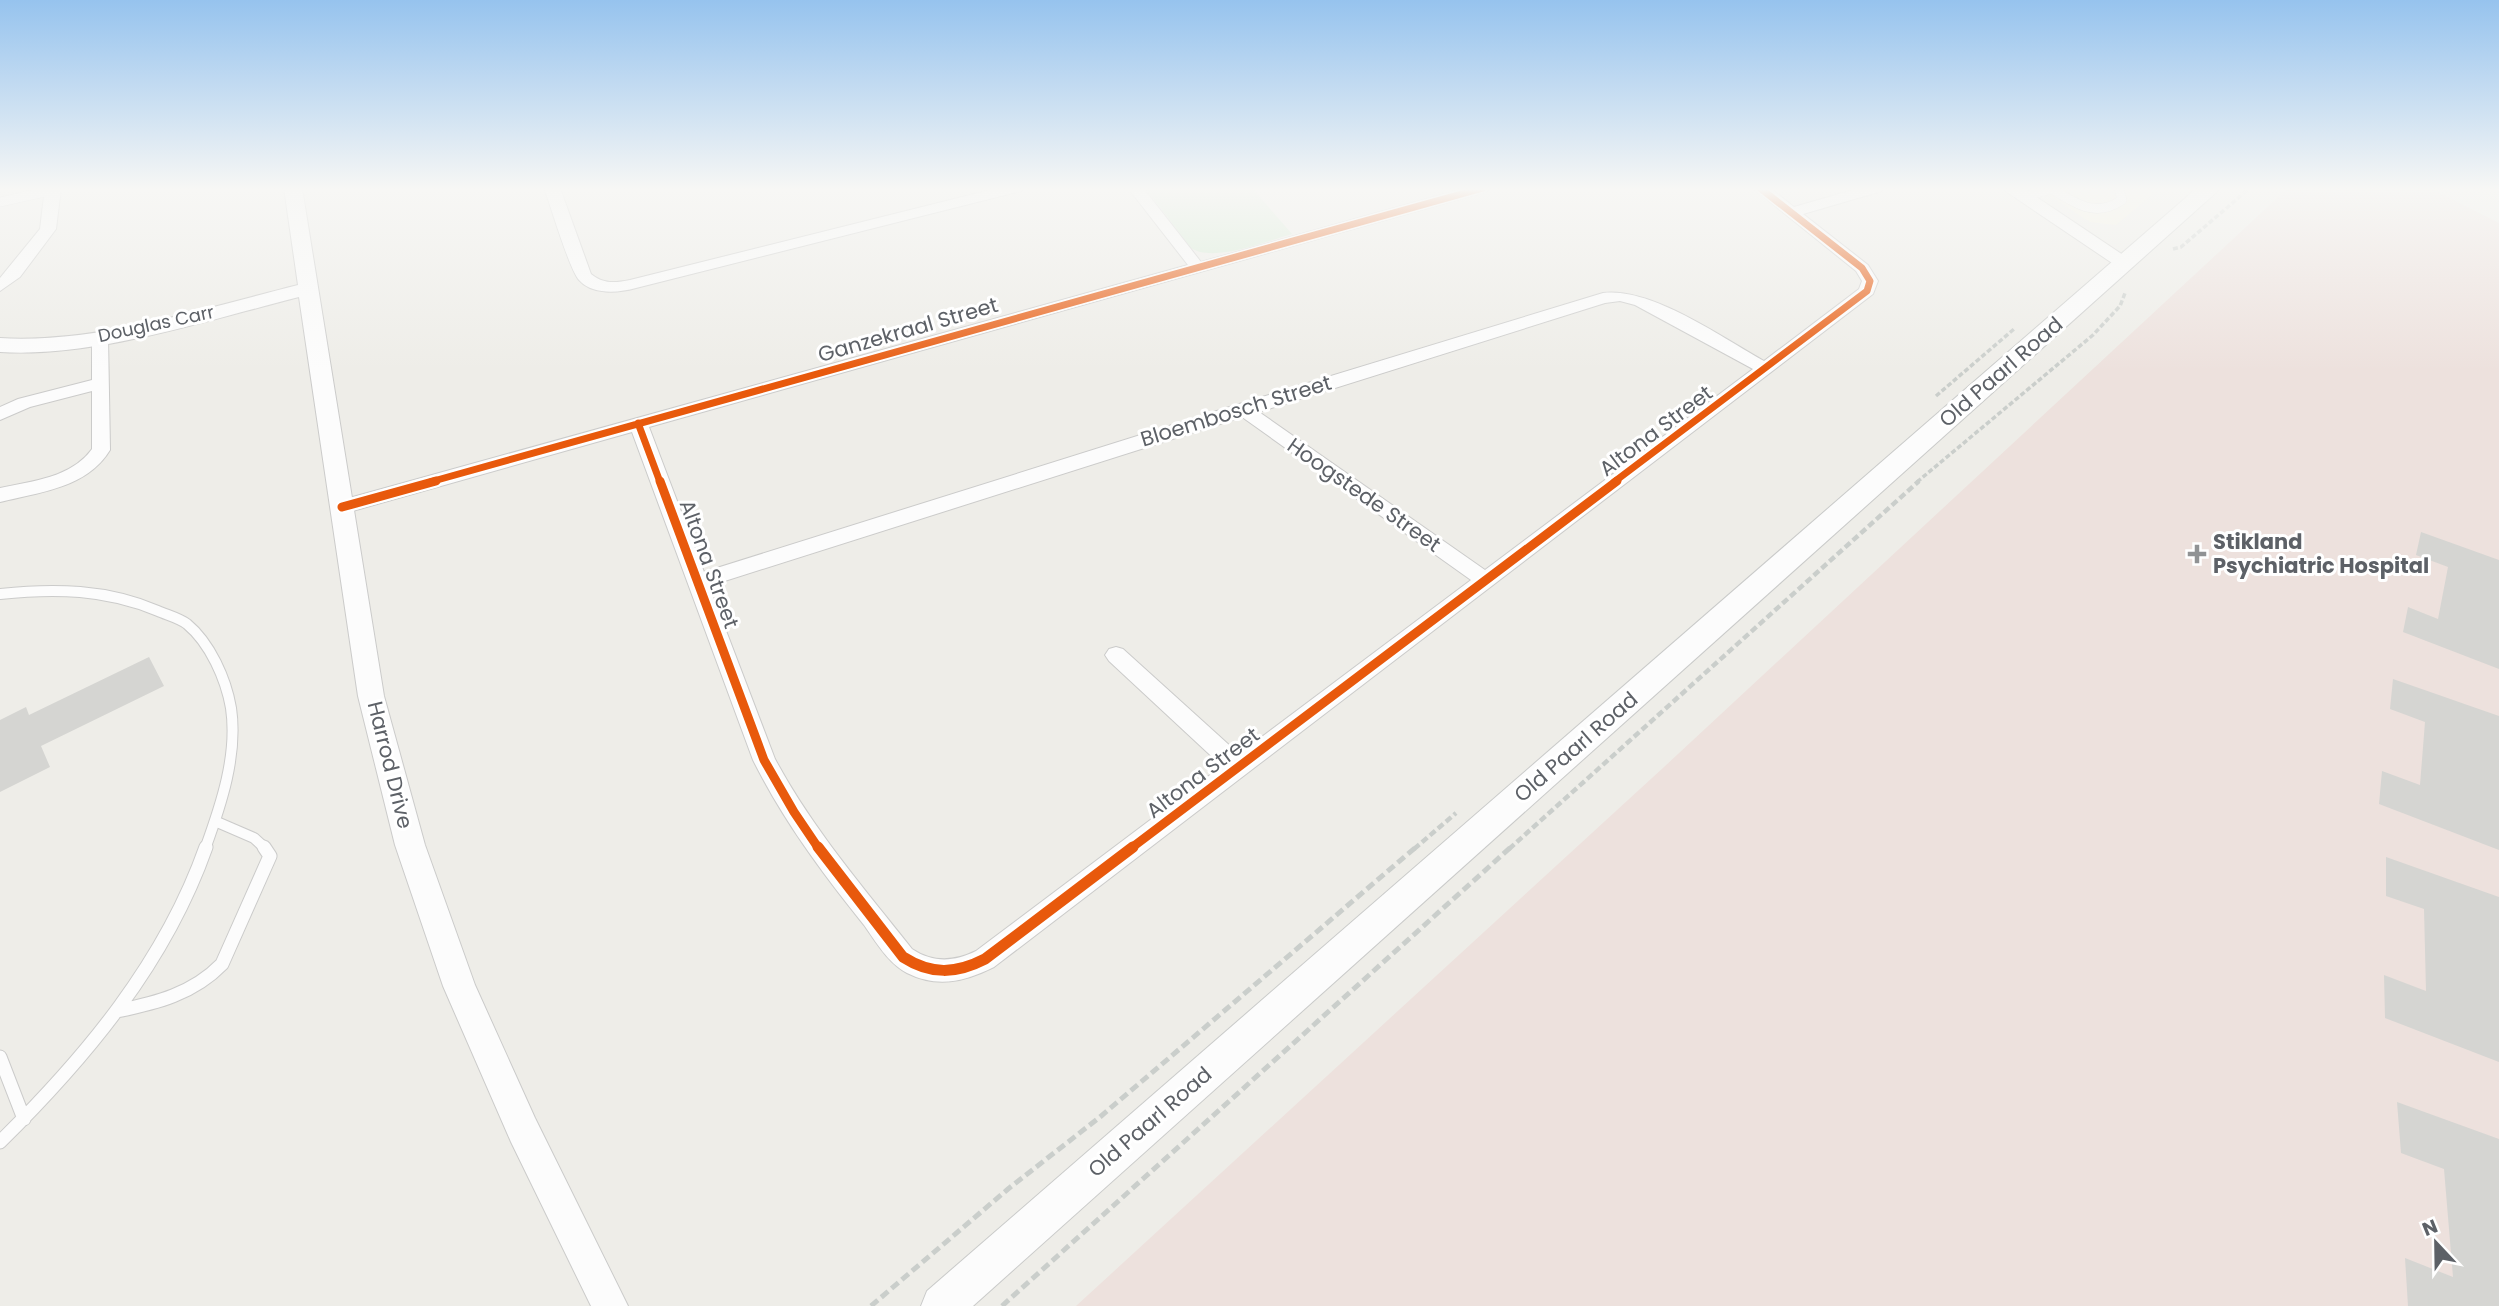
<svg xmlns="http://www.w3.org/2000/svg" width="2499" height="1306" viewBox="0 0 2499 1306" font-family="Poppins,sans-serif">
<style>
.commercial{fill:#f7f4e1}
.medical{fill:#ede1dd}
.green{fill:#d5ebd4}
.building{fill:#d5d5d2}
.lines{fill:none;stroke-linecap:round;stroke-linejoin:round}
.service-far2-casing{stroke:#cbcbca;stroke-width:10}
.service-far1-casing{stroke:#cbcbca;stroke-width:12}
.service-casing{stroke:#cbcbca;stroke-width:15}
.minor-casing{stroke:#cbcbca;stroke-width:2}
.tertiary-casing{stroke:#cbcbca;stroke-width:2}
.secondary-casing{stroke:#c9cac9;stroke-width:2}
.path-far2{stroke:#cacecb;stroke-width:3.5;stroke-dasharray:5 2.5;stroke-linecap:butt}
.path-far1{stroke:#cacecb;stroke-width:4.5;stroke-dasharray:7 3.5;stroke-linecap:butt}
.path{stroke:#cacecb;stroke-width:5;stroke-dasharray:9 4.5;stroke-linecap:butt}
.service-far2{stroke:#fcfcfc;stroke-width:9}
.service-far1{stroke:#fcfcfc;stroke-width:10}
.service{stroke:#fcfcfc;stroke-width:13}
.minor{fill:#fcfcfc;fill-rule:evenodd}
.tertiary{fill:#fcfcfc;fill-rule:evenodd}
.secondary{fill:#fcfcfc;fill-rule:evenodd}
.cycleway-far2-casing{stroke:#fff;stroke-width:10}
.cycleway-far1-casing{stroke:#fff;stroke-width:13}
.cycleway-casing{stroke:#fff;stroke-width:16}
.cycleway-far2{stroke:#e8590c;stroke-width:7}
.cycleway-far1{stroke:#e8590c;stroke-width:9}
.cycleway{stroke:#e8590c;stroke-width:11}
.poi-dot{fill:#909294;stroke:#fff;stroke-width:2.5}
.labels{text-anchor:middle;stroke-width:6;stroke-linejoin:round;paint-order:stroke}
.far-street-label{font-size:18px;fill:#5d6167;stroke:#fff}
.street-label{font-size:21px;fill:#5d6167;stroke:#fff}
.poi-label{font-size:21px;font-weight:bold;fill:#5d6167;stroke:#fff;text-anchor:start}
</style>
<rect width="100%" height="100%" fill="#eeede8"/>
<path class="commercial" d="M2038 188H2160L2116 225 2090 222Z"/>
<path class="medical" d="M2288 188H2430L2499 223V1306H1076L1664 767Z"/>
<path class="green" d="M1145 188H1252L1292 234C1267 241 1213 263 1191 248Z"/>
<path class="building" d="M2421 532 2499 560V669L2403 632 2408 607 2438 619 2448 567 2416 555Z
M149 657 164 686 41 746 50 767 0 792V720L26 707 29 715Z
M2393 679 2499 716V850L2379 804 2382 771 2420 785 2425 722 2390 709Z
M2386 857 2499 897V1062L2385 1018 2384 975 2426 991 2424 909 2386 896Z
M2397 1102 2499 1139V1306H2408L2405 1258 2453 1277 2444 1169 2401 1153Z"/>
<g class="lines">
<defs>
<path id="service-far2" d="M2052 189C2076 204 2096 218 2122 200L2119 188
M2024 197 2054 188
M0 202 53 190"/>
<path id="service-far1" d="M0 594C54 588 107 589 158 611 167 615 179 618 187 624 210 643 226 679 231 708 238 755 221 805 205 849
M217 822 254 838 266 849"/>
<path id="service" d="M117 1011C156 1003 193 994 222 964L270 856 264 847
M0 1057 24 1119
M0 1142C86 1057 165 963 206 847"/>
<path id="minor" d="M45 188H61L56 229 20 277 0 291V278L40 229Z
M544 188H560L591 274C603 284 615 283 630 280L998 188H1023L1021 191 636 288C618 293 592 295 579 280 569 269 551 206 544 188Z
M1128 188H1143L1201 262 1466 188H1490L1488 191 649 427 704 572 1236 405 1603 293C1651 287 1721 337 1764 361L1859 289 1862 281 1856 271 1753 188H1770L1794 207 1860 188H1884L1882 191 1803 214 1868 265 1878 281 1873 294 994 967C964 982 937 988 907 973 888 963 876 942 864 925 822 873 783 820 753 760L632 432 342 514 335 512 332 507 335 502 342 500 1188 265ZM1620 301 1635 305 1753 369 1485 570 1259 412 1605 303ZM1242 417 1471 580 1239 754 1123 649 1116 647 1109 649 1105 655 1109 661 1222 766 976 951C954 962 933 963 912 949 863 887 812 828 775 759L709 586Z
M100 332 108 337 110 450C87 488 40 492 0 502V488C32 481 71 478 92 449V391L30 407 0 420V407L18 399 92 380V337Z"/>
<path id="tertiary" d="M284 188H302L384 696 425 845 475 985 535 1118 628 1306H591L511 1142 443 986 395 845 358 696 299 297C208 320 95 358 0 352V338C94 344 206 308 298 285Z
M2001 188H2023L2135 263 2132 267H2118Z"/>
<path id="secondary" d="M2197 188H2221L973 1306H921L927 1291Z"/>
</defs>
<use href="#service-far2" class="service-far2-casing"/>
<use href="#service-far1" class="service-far1-casing"/>
<use href="#service" class="service-casing"/>
<use href="#minor" class="minor-casing"/>
<use href="#tertiary" class="tertiary-casing"/>
<use href="#secondary" class="secondary-casing"/>
<path class="path-far2" d="M2173 249 2181 247 2250 188
M1936 396 2014 329
M1917 482 2093 335 2120 306 2125 293"/>
<path class="path-far1" d="M1414 849 1456 813
M1509 849 1919 481"/>
<path class="path" d="M871 1306 1008 1189 1100 1117 1416 847
M1002 1306 1511 847"/>
<use href="#service-far2" class="service-far2"/>
<use href="#service-far1" class="service-far1"/>
<use href="#service" class="service"/>
<use href="#minor" class="minor"/>
<use href="#tertiary" class="tertiary"/>
<use href="#secondary" class="secondary"/>
<defs>
<path id="cycleway-far2" d="M638 423 660 482
M430 482 1483 188
M1614 482 1867 291 1870 281 1862 268 1760 188"/>
<path id="cycleway-far1" d="M660 481 764 760 794 812 819 849
M342 507 436 481
M1130 849 1617 481"/>
<path id="cycleway" d="M818 847 903 957C931 975 956 974 985 959L1133 847"/>
</defs>
<use href="#cycleway-far2" class="cycleway-far2-casing"/>
<use href="#cycleway-far1" class="cycleway-far1-casing"/>
<use href="#cycleway" class="cycleway-casing"/>
<use href="#cycleway-far2" class="cycleway-far2"/>
<use href="#cycleway-far1" class="cycleway-far1"/>
<use href="#cycleway" class="cycleway"/>
</g>
<linearGradient id="sky" x2="0" y2="1"><stop stop-color="#96c3ee"/><stop offset="0.51" stop-color="#f7f7f5"/><stop offset="1" stop-color="#f7f7f5" stop-opacity="0"/></linearGradient>
<rect width="2499" height="371" fill="url(#sky)"/>
<path class="poi-dot" d="M2193.5 543.5h7v7h7v7h-7v7h-7v-7h-7v-7h7z"/>
<g class="labels">
<g class="far-street-label">
<text transform="translate(156 324) rotate(-12)" y="6">Douglas Carr</text>
</g>
<g class="street-label">
<text transform="translate(908 330) rotate(-16)" y="7">Ganzekraal Street</text>
<text transform="translate(2001 372) rotate(-41)" y="7">Old Paarl Road</text>
<text transform="translate(1236 411) rotate(-17)" y="7">Bloembosch Street</text>
<text transform="translate(1656 431) rotate(-37)" y="7">Altona Street</text>
<text transform="translate(1364 495) rotate(35)" y="7">Hoogstede Street</text>
<text transform="translate(709 564) rotate(70)" y="7">Altona Street</text>
<text transform="translate(1576 747) rotate(-41)" y="7">Old Paarl Road</text>
<text transform="translate(390 765) rotate(76)" y="7">Harrod Drive</text>
<text transform="translate(1203 773) rotate(-37)" y="7">Altona Street</text>
<text transform="translate(1150 1122) rotate(-41)" y="7">Old Paarl Road</text>
</g>
<g class="poi-label">
<text x="2213" y="549">Stikland<tspan x="2213" dy="24">Psychiatric Hospital</tspan></text>
</g>
</g>
<g transform="translate(2436 1243) rotate(338)" stroke="#ffffff" stroke-width="5" paint-order="stroke">
<path d="M0-5L12 26L0 18L-12 26Z" fill="#5d6167"/>
<text y="-10" font-size="19" font-weight="bold" text-anchor="middle" fill="#5d6167">N</text>
</g>
</svg>
